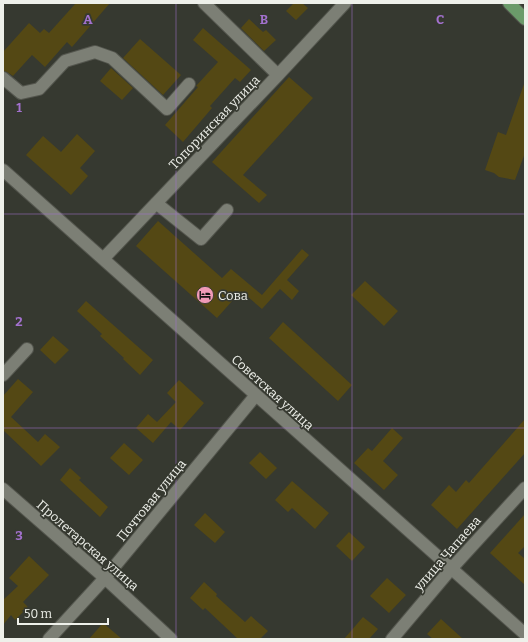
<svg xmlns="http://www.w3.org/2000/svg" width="528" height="642" viewBox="0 0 528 642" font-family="Bitter,serif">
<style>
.building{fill:#544814}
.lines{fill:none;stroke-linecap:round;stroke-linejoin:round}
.minor-casing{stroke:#54564e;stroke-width:14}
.major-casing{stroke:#54564e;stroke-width:14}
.minor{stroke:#7c7f75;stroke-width:12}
.major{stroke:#6b9b6a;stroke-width:12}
.grid{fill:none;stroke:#a371ce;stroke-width:1;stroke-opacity:0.55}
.labels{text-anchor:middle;stroke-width:3.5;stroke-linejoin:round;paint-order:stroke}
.street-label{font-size:13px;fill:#eef0ea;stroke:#363930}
.poi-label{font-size:13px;fill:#eef0ea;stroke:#363930;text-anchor:start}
.grid-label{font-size:13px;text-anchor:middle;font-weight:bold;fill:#a371ce;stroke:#363930;stroke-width:3.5;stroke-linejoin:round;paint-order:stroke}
</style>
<rect width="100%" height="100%" fill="#363930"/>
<path class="building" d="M76 3H110L72 47 67 42 45 67 32 55 13 76 7 72 3 71V52L29 23 40 33 44 29 49 33Z
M294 3H302L308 8 296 20 286 11Z
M249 19 263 32 266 30 276 40 264 51 241 28Z
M203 28 251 70 240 82 235 78 210 106 212 108 183 142 165 125 198 87 196 86 218 62 193 40Z
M140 39 181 75 163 95 123 58Z
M111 68 133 88 122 100 100 81Z
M289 77 313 98 243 175 267 195 259 203 212 162Z
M524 84 525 85V153L515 180 499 177 494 173 485 170 498 132 506 135Z
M77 134 95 151 80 168 88 176 71 195 26 155 43 136 61 152Z
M158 221 222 278 231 269 262 295 302 249 309 255 287 280 299 291 292 300 280 289 262 309 241 291 217 318 136 246Z
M365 281 398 311 384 326 351 295Z
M86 301 153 360 140 375 123 359 124 358 100 336 102 334 77 311Z
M283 322 352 385 338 401 269 338Z
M53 336 69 350 55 364 40 350Z
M18 379 33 392 11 417 38 442 45 434 60 447 41 466 3 430V396Z
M179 380 204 403 180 430 171 422 153 443 136 428 148 414 157 422 176 402 167 393Z
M525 419V453L457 529 431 505 449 485 456 492 466 480 469 483Z
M392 428 403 438 383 461 398 475 384 490 354 463 368 448 372 451Z
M124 443 143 460 129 475 110 458Z
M260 452 277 468 266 479 249 463Z
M70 468 81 478 79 480 108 507 100 517 60 480Z
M292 481 329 513 315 529 292 508 288 512 275 500Z
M205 513 225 532 215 543 194 525Z
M525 514V546L518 553 525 559V585L490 553Z
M349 532 365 547 352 561 336 546Z
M29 556 49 575 23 602 28 607 15 620 11 615 3 625V600L18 586 9 578Z
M387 578 406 595 389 613 370 596Z
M204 582 217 594 216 596 245 622 251 616 268 631 260 639H238L205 608 203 610 190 598Z
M363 617 378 629 369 639H344Z
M441 619 463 639H433L427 634Z
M103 623 122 639H89Z"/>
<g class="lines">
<defs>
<path id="minor" d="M204 3 278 75
M3 78 21 93 39 89 65 61 95 52 112 58 167 109 189 84
M3 170 525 634
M156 203 201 239 227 210
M103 259 278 75 345 3
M3 375 27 349
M3 489 105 578 171 639
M49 639 105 578 256 395
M392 639 451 569 525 488"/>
<path id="major" d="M509 3 525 19"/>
</defs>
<use href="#minor" class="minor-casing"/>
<use href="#major" class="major-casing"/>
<use href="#minor" class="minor"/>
<use href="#major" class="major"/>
</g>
<path class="grid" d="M176 3V639M352 3V639M3 214H525M3 428H525"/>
<defs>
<symbol id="hotel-disc" viewBox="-11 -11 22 22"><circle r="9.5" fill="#f09ab7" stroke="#363930"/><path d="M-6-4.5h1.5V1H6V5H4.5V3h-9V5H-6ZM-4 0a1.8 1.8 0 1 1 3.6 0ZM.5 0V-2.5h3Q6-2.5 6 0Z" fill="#111"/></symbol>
</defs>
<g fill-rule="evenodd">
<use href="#hotel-disc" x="195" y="285" width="20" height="20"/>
</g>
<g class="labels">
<g class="street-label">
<text transform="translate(214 122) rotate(-46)" y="5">Топоринская улица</text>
<text transform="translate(273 392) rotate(42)" y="5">Советская улица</text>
<text transform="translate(151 500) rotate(-51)" y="5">Почтовая улица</text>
<text transform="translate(88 545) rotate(41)" y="5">Пролетарская улица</text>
<text transform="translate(447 553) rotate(-49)" y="5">улица Чапаева</text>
</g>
<g class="poi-label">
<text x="218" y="300">Сова</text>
</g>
</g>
<g class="grid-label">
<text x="88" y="24">A</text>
<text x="264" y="24">B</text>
<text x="440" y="24">C</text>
<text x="19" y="112">1</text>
<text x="19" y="326">2</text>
<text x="19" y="540">3</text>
</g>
<rect width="528" height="642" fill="none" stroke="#eef0ea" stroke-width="8"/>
<path d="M18 618v6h90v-6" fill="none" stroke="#eef0ea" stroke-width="2"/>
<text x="24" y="618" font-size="12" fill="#eef0ea" stroke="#363930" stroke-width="3" paint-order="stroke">50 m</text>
</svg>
